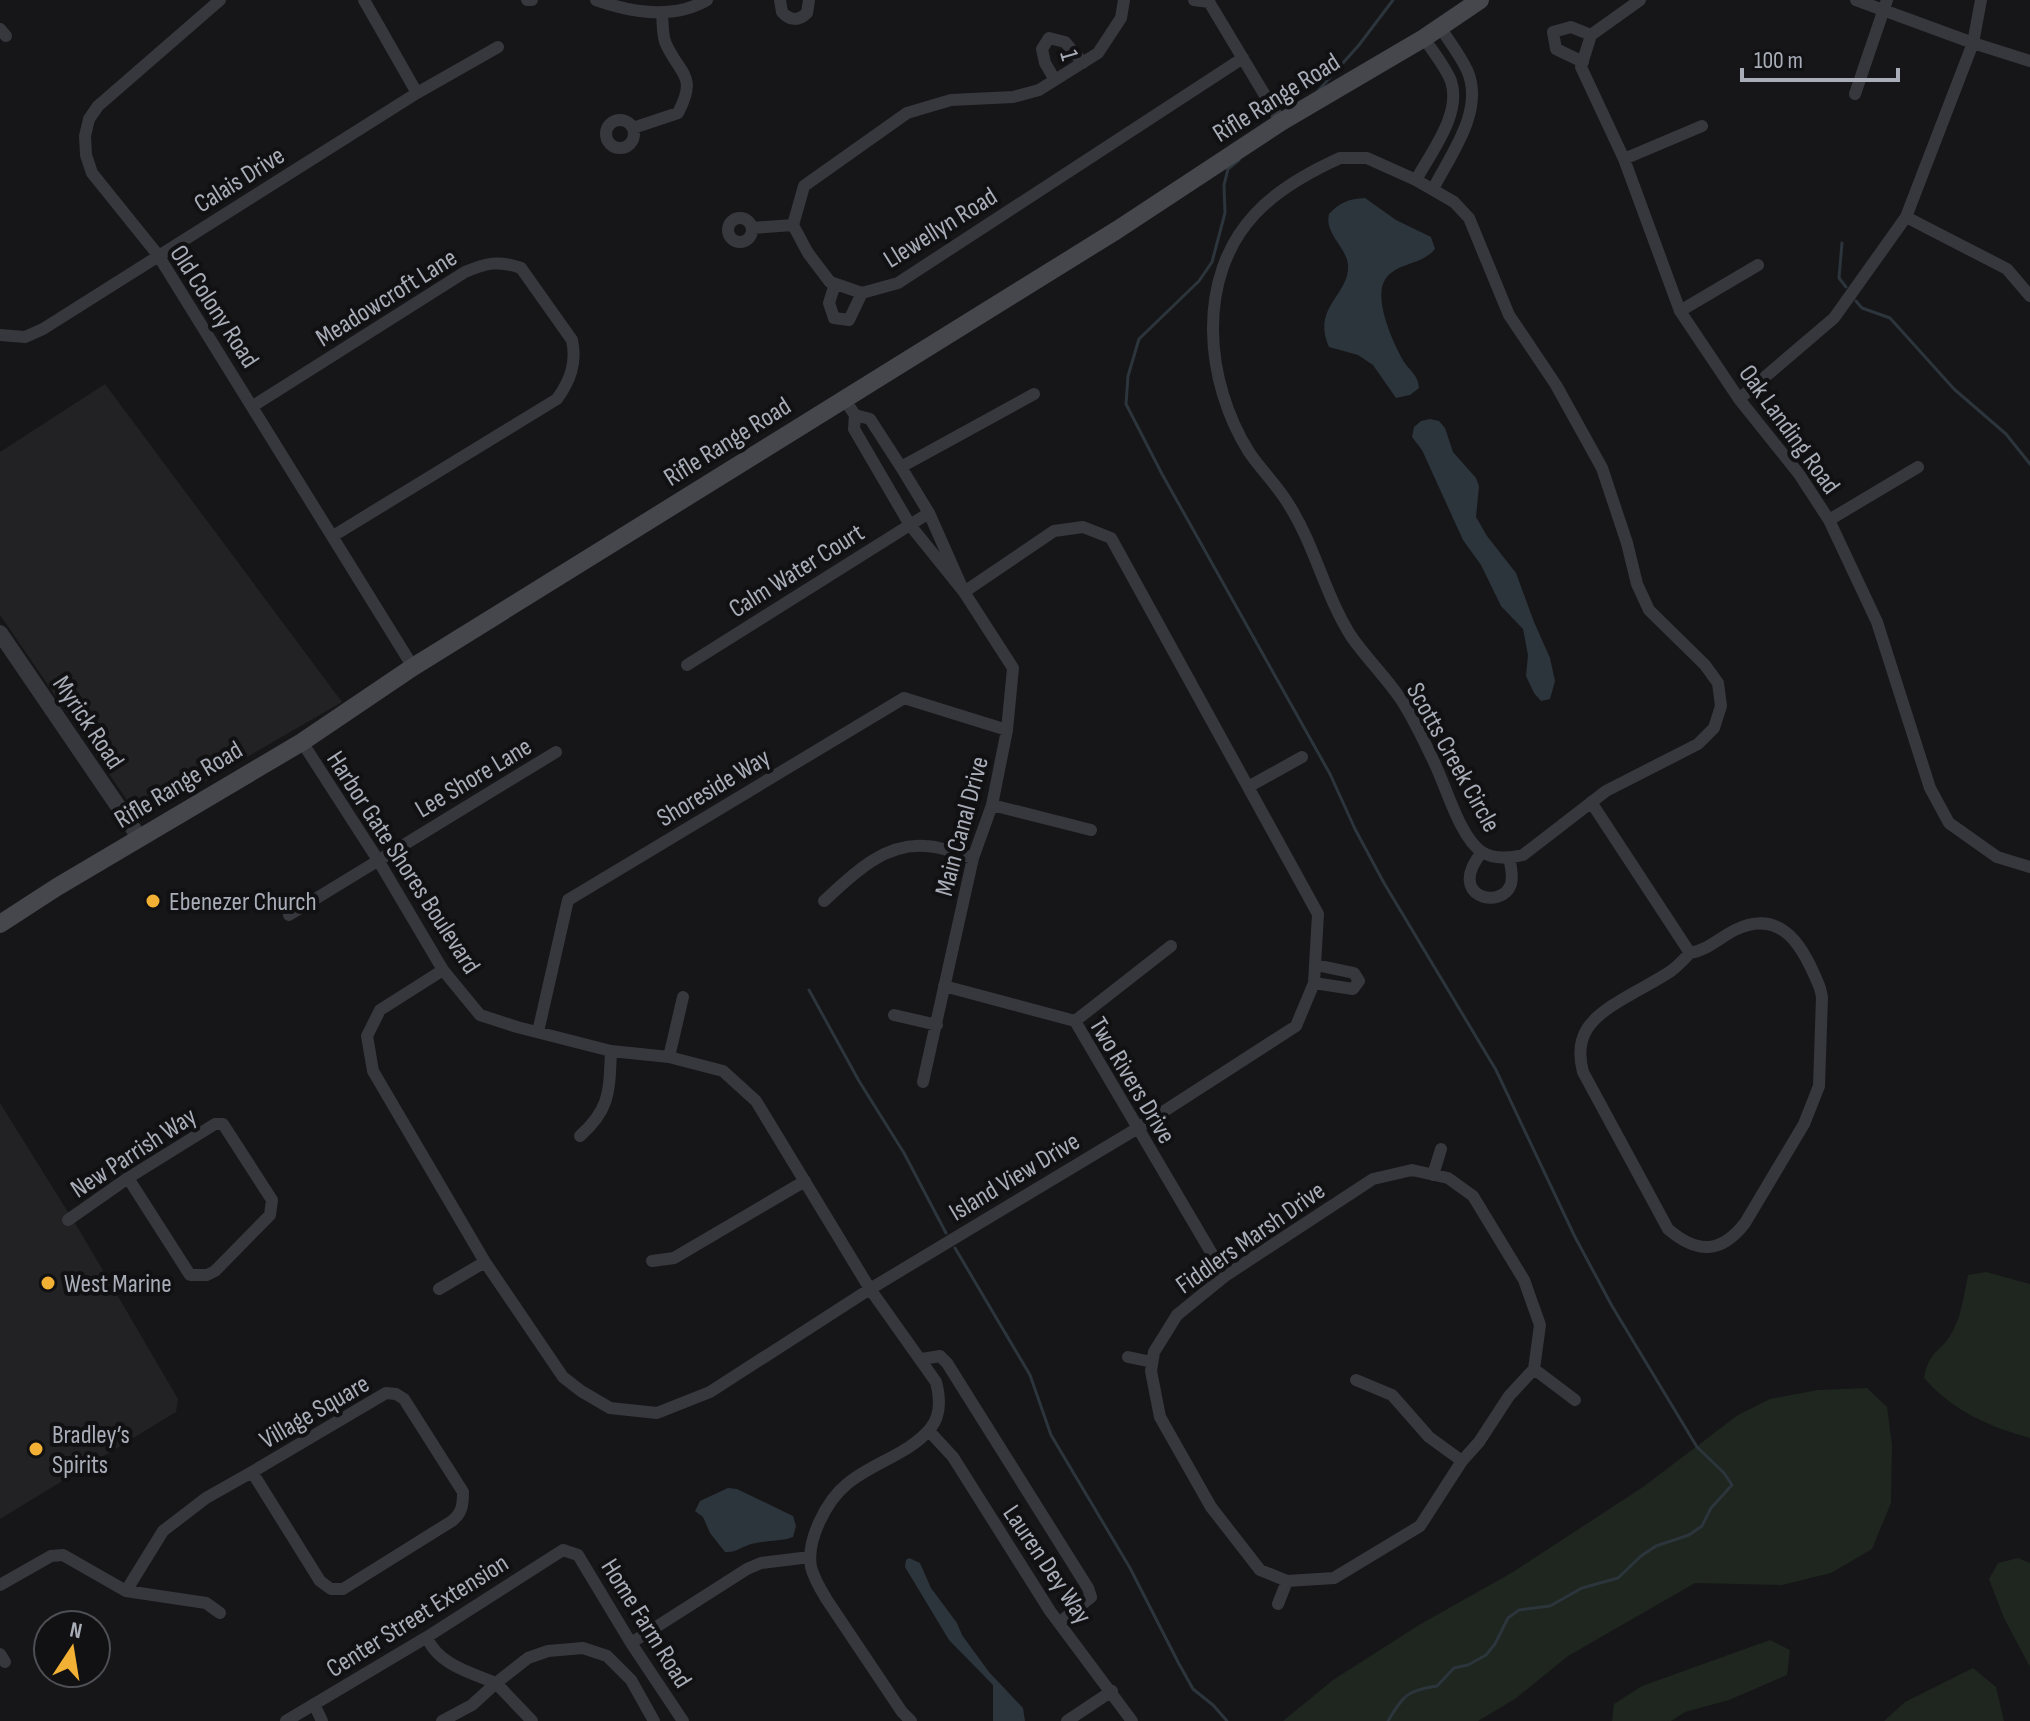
<svg xmlns="http://www.w3.org/2000/svg" width="2030" height="1721" viewBox="0 0 2030 1721" font-family="'Sofia Sans Condensed',sans-serif">
<style>
.built{fill:#222225}
.green{fill:#1e261f}
.water{fill:#2c353c}
.lines{fill:none;stroke-linecap:round;stroke-linejoin:round}
.stream{stroke:#2c353c;stroke-width:3}
.minor{stroke:#37383d;stroke-width:12}
.tertiary{stroke:#37383d;stroke-width:16}
.secondary{stroke:#45474d;stroke-width:18}
.poi-dot{fill:#f2b134;stroke:#111113;stroke-width:3}
.labels{text-anchor:middle;stroke-width:8;stroke-linejoin:round;paint-order:stroke}
.street-label{font-size:26px;fill:#a8adb8;stroke:#111113}
.poi-label{font-size:26px;fill:#a8adb8;stroke:#111113;text-anchor:start}
</style>
<rect width="100%" height="100%" fill="#161618"/>
<path class="built" d="M105 384 342 702 140 819 0 615V452Z
M0 1103 81 1233 178 1399 176 1412 0 1519Z"/>
<path class="green" d="M1986 1272 2030 1284V1438C1989 1427 1952 1410 1924 1378 1930 1350 1936 1356 1950 1336 1961 1319 1964 1295 1968 1275Z
M1867 1388 1887 1407 1892 1445 1891 1503 1872 1549 1831 1573 1782 1585 1695 1583 1568 1656 1515 1699 1478 1721H1283L1333 1680 1419 1625 1513 1572 1643 1487 1738 1415 1770 1399 1818 1390Z
M2018 1558 2030 1563V1667L2004 1618 1989 1579 1998 1563Z
M1770 1640 1790 1650 1787 1675 1729 1700 1685 1712 1671 1721H1612L1614 1704 1642 1686Z
M1973 1668 1996 1687 2004 1721H1884L1905 1702Z"/>
<path class="water" d="M1365 198 1396 220 1431 237 1435 249C1422 265 1399 262 1386 278 1372 297 1393 343 1404 362 1411 372 1418 375 1419 388L1410 395 1396 398 1373 365 1358 355 1329 347C1311 307 1350 295 1348 265 1346 246 1324 234 1329 214 1340 202 1349 199 1365 198Z
M1430 419 1439 421 1445 428 1453 452 1476 478 1479 486 1476 517 1487 536 1516 573 1534 622 1550 658 1555 681 1550 699 1541 701 1534 693 1526 676 1528 655 1523 629 1501 606 1481 565 1463 540 1422 450 1412 437 1414 427 1421 421Z
M728 1488 737 1489 793 1516 796 1526 793 1537C780 1542 765 1540 751 1544 741 1547 736 1553 725 1552L710 1533 703 1517 695 1511 700 1501Z
M909 1558 920 1563 931 1588 957 1623 962 1635 989 1672 1023 1708 1025 1721H993V1685L949 1640 905 1567 906 1560Z"/>
<g class="lines">
<path class="stream" d="M1317 92 1359 45 1393 0
M1239 160 1228 169 1224 185 1225 213 1212 262 1199 281 1139 339 1128 376 1126 404 1162 474 1330 774 1355 829 1384 883 1496 1070 1575 1237 1612 1306 1697 1447 1724 1473 1732 1485 1711 1508 1702 1526 1689 1535 1656 1546 1641 1556 1618 1578 1582 1588 1550 1606 1519 1610 1508 1618 1495 1644 1486 1655 1468 1665 1454 1668 1437 1686C1407 1690 1403 1696 1388 1721
M1842 243 1839 278 1846 287
M1856 301 1862 308 1890 318 1954 389 2006 434 2030 464
M809 990 859 1081 904 1153 946 1233
M955 1248 1030 1375 1051 1435 1130 1568 1178 1662 1193 1689 1213 1705 1227 1721"/>
<path class="minor" d="M220 0 98 106 89 119 85 136 86 155 92 173 158 255 413 667
M364 0 417 93
M527 0H532
M596 0C630 12 673 20 707 0
M780 0 782 12C790 21 799 21 807 13L809 0
M1124 0 1121 18 1098 53 1039 90 1013 97 951 100 907 113 804 186 793 225 808 253 830 282 862 293 898 283 1243 58
M1194 0 1209 2 1281 122
M1640 0 1591 35 1581 67 1624 159 1680 311 1739 399 1799 474 1829 520 1877 622 1930 788 1949 823 1997 857 2030 867
M1856 0 1973 43 2030 61
M0 29 6 36
M1583 62 1556 49 1553 32 1571 27 1591 35
M1055 80 1045 63 1042 49 1049 38 1065 42 1083 63
M1855 94 1887 0
M606 134a14 14 0 1 1 28 0a14 14 0 1 1-28 0Z
M633 128 678 113C698 75 680 75 666 44 662 36 663 23 662 13
M1340 158H1367L1416 180 1454 202 1469 218 1509 315 1556 385 1602 468 1627 543 1637 584 1649 610 1705 665 1718 683 1721 706 1714 728 1698 744 1606 791 1523 855C1510 858 1495 860 1482 852 1460 838 1446 786 1434 762 1424 741 1413 717 1400 698 1385 676 1366 658 1351 636 1325 595 1315 546 1289 505 1278 486 1261 470 1249 452 1205 382 1195 278 1255 214 1278 189 1309 172 1340 158Z
M1624 159 1702 126
M1416 180C1431 152 1462 114 1451 81 1445 66 1433 52 1424 38
M1433 189C1451 154 1485 110 1467 70 1460 55 1449 41 1440 27
M1906 217 2007 269 2030 296
M728 230a12 12 0 1 1 24 0a12 12 0 1 1-24 0Z
M752 228 793 225
M835 284 829 303 834 318 849 320 862 293
M1680 311 1758 265
M0 335 25 337 43 329 417 93 498 47
M844 399 855 415 870 419 901 467 929 513 964 592 910 525 854 429 855 415
M1739 399 1834 318 1906 217 1973 43 1981 0
M253 406 465 272C486 263 499 260 521 268L572 340C577 363 570 381 557 399L333 536
M901 467 1034 394
M1829 520 1918 467
M687 665 929 513
M302 742 378 860 443 970 480 1015 517 1027 611 1051 669 1057 723 1071 756 1101 870 1289 936 1382C940 1397 941 1416 930 1429 909 1454 872 1463 847 1484 827 1500 806 1540 811 1567 814 1579 821 1590 827 1600L902 1712 911 1721
M1248 787 1302 757
M1591 802 1690 953C1708 950 1719 938 1735 930 1784 906 1805 951 1820 988L1822 997 1819 1086 1804 1124 1745 1223C1721 1254 1697 1254 1668 1229L1583 1072C1579 1057 1579 1042 1587 1029 1602 1005 1648 987 1671 971 1678 966 1684 959 1690 953
M992 805 1091 830
M1482 852C1445 897 1502 911 1511 884 1513 876 1511 866 1509 858
M824 901C852 875 883 843 925 846 940 846 958 854 973 858
M289 915 556 752
M443 970 380 1010 367 1036 373 1071 485 1262 563 1377 581 1391 610 1408 657 1413 710 1392 870 1289 1138 1128 1296 1026 1314 983 1318 914 1111 538 1083 527 1054 531 964 592 1013 668 1007 730 992 805 973 858 923 1082
M1314 983 1353 989 1359 981 1354 973 1316 965
M944 986 1075 1021 1225 1276
M894 1015 937 1025
M1075 1021 1171 946
M538 1032 568 900 904 698 1007 730
M669 1057 683 997
M580 1136C611 1108 609 1091 611 1051
M1412 1170 1448 1178 1473 1196 1524 1280 1540 1325 1534 1369 1509 1396 1479 1442 1462 1461 1420 1526 1334 1578 1287 1581 1260 1570 1211 1507 1160 1417 1151 1371 1154 1352 1177 1315 1225 1276 1373 1179Z
M1433 1175 1441 1149
M68 1220 128 1178 215 1124H223L272 1200 270 1215 215 1271 207 1275H190L128 1178
M652 1261 674 1258 805 1181
M439 1289 485 1262
M1128 1357 1152 1362
M922 1359 940 1356 947 1363 1088 1588 1091 1597 1059 1623
M1534 1369 1575 1400
M1356 1380 1392 1395 1429 1437 1462 1461
M386 1393 396 1394 404 1399 463 1492C463 1505 462 1513 452 1521L343 1589H331L320 1581 252 1472Z
M929 1431 953 1457 1050 1611 1132 1721
M0 1585 51 1556 63 1555 126 1591 206 1603 220 1613
M126 1591 163 1531 206 1498 252 1472
M1278 1604 1287 1581
M427 1637C437 1664 471 1673 496 1683L528 1658 548 1651 583 1648 607 1656 631 1680 654 1721
M631 1643 747 1569 761 1563 810 1557
M0 1654 5 1662
M314 1704 322 1721
M286 1721 427 1637 563 1550 578 1555 631 1643 683 1721
M442 1721 472 1705 496 1683 532 1721
M1067 1721 1112 1691"/>
<path class="tertiary" d="M0 633 139 837"/>
<path class="secondary" d="M0 924 57 887 302 742 413 667 1117 230 1281 122 1424 38 1480 0"/>
</g>
<g class="poi-dot">
<circle cx="153" cy="901" r="8"/>
<circle cx="48" cy="1283" r="8"/>
<circle cx="36" cy="1449" r="8"/>
</g>
<g class="labels">
<g class="street-label">
<text transform="translate(1070 55) rotate(74)" y="9">1</text>
<text transform="translate(1276 97) rotate(-32)" y="9">Rifle Range Road</text>
<text transform="translate(239 179) rotate(-32)" y="9">Calais Drive</text>
<text transform="translate(940 227) rotate(-32)" y="9">Llewellyn Road</text>
<text transform="translate(386 297) rotate(-32)" y="9">Meadowcroft Lane</text>
<text transform="translate(215 306) rotate(57)" y="9">Old Colony Road</text>
<text transform="translate(1790 429) rotate(54)" y="9">Oak Landing Road</text>
<text transform="translate(727 441) rotate(-32)" y="9">Rifle Range Road</text>
<text transform="translate(796 570) rotate(-32)" y="9">Calm Water Court</text>
<text transform="translate(89 722) rotate(56)" y="9">Myrick Road</text>
<text transform="translate(1454 757) rotate(61)" y="9">Scotts Creek Circle</text>
<text transform="translate(473 777) rotate(-31)" y="9">Lee Shore Lane</text>
<text transform="translate(178 784) rotate(-31)" y="9">Rifle Range Road</text>
<text transform="translate(713 787) rotate(-31)" y="9">Shoreside Way</text>
<text transform="translate(961 826) rotate(-75)" y="9">Main Canal Drive</text>
<text transform="translate(404 862) rotate(57)" y="9">Harbor Gate Shores Boulevard</text>
<text transform="translate(1133 1080) rotate(59)" y="9">Two Rivers Drive</text>
<text transform="translate(133 1152) rotate(-33)" y="9">New Parrish Way</text>
<text transform="translate(1014 1176) rotate(-31)" y="9">Island View Drive</text>
<text transform="translate(1250 1237) rotate(-35)" y="9">Fiddlers Marsh Drive</text>
<text transform="translate(314 1411) rotate(-30)" y="9">Village Square</text>
<text transform="translate(1048 1564) rotate(56)" y="9">Lauren Dey Way</text>
<text transform="translate(417 1615) rotate(-32)" y="9">Center Street Extension</text>
<text transform="translate(647 1623) rotate(58)" y="9">Home Farm Road</text>
</g>
<g class="poi-label">
<text x="169" y="910">Ebenezer Church</text>
<text x="64" y="1292">West Marine</text>
<text x="52" y="1443">Bradley’s<tspan x="52" dy="30">Spirits</tspan></text>
</g>
</g>
<g transform="translate(72 1649) rotate(12)"><circle r="38" fill="#111113" stroke="#4d4f55" stroke-width="2"/>
<path d="M0-6L14 30L0 20L-14 30Z" fill="#f2b134"/>
<text y="-12" font-size="22" font-weight="bold" text-anchor="middle" fill="#a8adb8">N</text>
</g>
<path d="M1742 68v12h156v-12" fill="none" stroke="#a8adb8" stroke-width="4"/>
<text x="1754" y="68" font-size="24" fill="#a8adb8" stroke="#111113" stroke-width="6" paint-order="stroke">100 m</text>
</svg>
